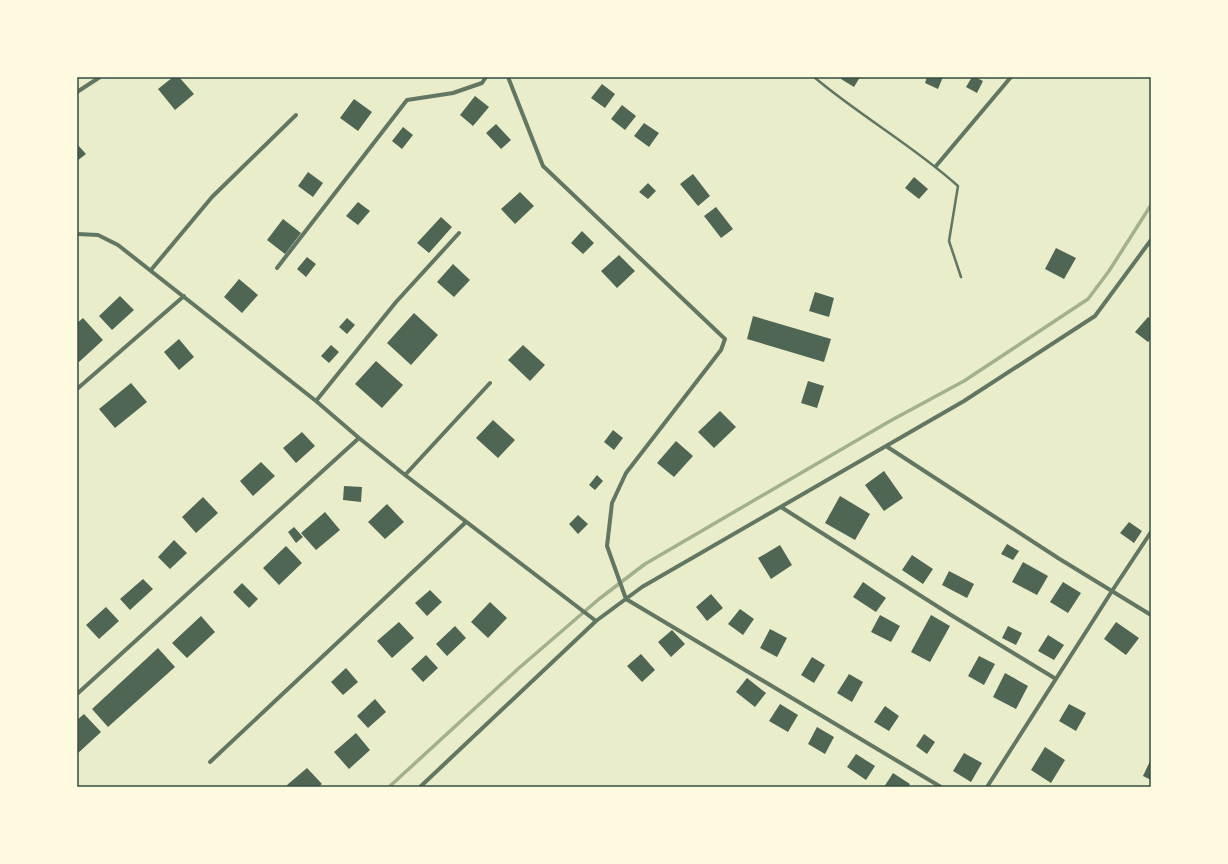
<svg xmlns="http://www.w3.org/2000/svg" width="1228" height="864" viewBox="0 0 1228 864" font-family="'PT Sans',sans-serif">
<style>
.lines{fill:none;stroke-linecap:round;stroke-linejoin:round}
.stream{stroke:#a3b18a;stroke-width:3.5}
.building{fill:#4f6655}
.service{stroke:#617663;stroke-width:2.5}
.minor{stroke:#617663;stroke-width:4}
.neatline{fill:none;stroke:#344e41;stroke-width:1.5}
</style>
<rect width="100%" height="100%" fill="#e9edc9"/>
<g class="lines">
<path class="stream" d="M389 787 519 668 599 599 645 564 890 421 964 381 1088 299 1109 271 1151 205"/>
</g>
<path class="building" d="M173 77H179L194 94 175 110 158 89Z
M842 77H860L854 87 841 79Z
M927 77H943L938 89 925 83Z
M972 77H975L983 81 977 93 966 87Z
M602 84 615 94 605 108 591 98Z
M475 96 489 107 473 126 460 115Z
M354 99 372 112 358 131 340 118Z
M622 105 636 116 625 130 611 119Z
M644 123 659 133 649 147 634 136Z
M496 124 511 140 501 149 486 133Z
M403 127 413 135 402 149 392 141Z
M77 144 86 154 77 161Z
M308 172 323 183 313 197 298 186Z
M693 174 710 196 698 206 680 184Z
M914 177 928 189 919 199 905 188Z
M648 183 656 191 648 199 639 192Z
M520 192 534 206 515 224 501 209Z
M358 202 370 211 358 225 346 216Z
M716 207 733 229 721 238 704 216Z
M441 217 452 227 429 253 417 243Z
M283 219 301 233 285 254 267 240Z
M582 231 594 243 583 254 571 243Z
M1056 248 1076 258 1064 279 1045 269Z
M619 255 635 271 617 288 601 271Z
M307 257 316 264 306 277 297 269Z
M453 264 470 280 454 297 437 282Z
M239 279 258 295 242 313 224 297Z
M815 292 834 298 829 317 809 311Z
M120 296 134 310 112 330 99 316Z
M414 313 438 335 411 365 387 343Z
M753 316 831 339 824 362 747 339Z
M1148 317 1151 319V339L1148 342 1135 332Z
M83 318 103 340 79 362 77 359V323Z
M347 318 355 325 347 334 339 327Z
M179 339 194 357 179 370 164 352Z
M331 345 339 352 329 363 321 356Z
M523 345 545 365 530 381 508 360Z
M376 361 403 385 382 408 355 384Z
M808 381 824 386 817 408 801 403Z
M131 383 147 402 115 428 99 409Z
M720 411 736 427 714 448 698 432Z
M493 420 515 440 498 458 476 438Z
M613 430 623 438 614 450 604 442Z
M302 432 315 446 296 463 283 448Z
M676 441 693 456 674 477 657 463Z
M261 462 275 476 253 496 240 481Z
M884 471 903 498 884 511 865 485Z
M597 475 603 481 595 490 589 485Z
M344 486 362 487 361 502 343 500Z
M840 496 870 514 855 540 825 523Z
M203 497 218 513 196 533 182 517Z
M387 504 404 522 385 539 368 522Z
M325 512 340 530 316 550 301 533Z
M578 515 588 524 578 534 569 524Z
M1129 522 1142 531 1134 543 1120 533Z
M294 527 303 537 296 543 288 532Z
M174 540 187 553 170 569 158 557Z
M1007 544 1019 551 1013 560 1001 554Z
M780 545 792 565 771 579 758 558Z
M286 546 302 563 279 585 263 568Z
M912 555 933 569 923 584 902 570Z
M1023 562 1048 576 1037 595 1012 582Z
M949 571 974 584 967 598 942 585Z
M143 579 153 589 130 610 120 599Z
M863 582 886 598 876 612 853 597Z
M1063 582 1081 593 1068 613 1050 602Z
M242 583 258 599 249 608 233 592Z
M430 590 442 602 427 616 415 603Z
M711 594 723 608 707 621 696 607Z
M490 602 507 618 488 638 471 622Z
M106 607 119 621 99 639 86 625Z
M740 609 754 619 743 635 728 624Z
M880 615 900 626 891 642 871 632Z
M931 615 950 626 930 662 911 652Z
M201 616 215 632 187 658 172 643Z
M399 622 414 638 392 658 377 641Z
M1116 622 1139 638 1126 655 1104 639Z
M455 626 466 638 447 656 436 644Z
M1008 626 1022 633 1016 645 1002 638Z
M770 629 787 638 777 657 760 648Z
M672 630 685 644 671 657 658 642Z
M1048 635 1064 645 1054 660 1038 651Z
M158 648 175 667 108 727 92 709Z
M641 654 655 670 642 682 627 666Z
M426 655 438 668 423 682 411 669Z
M979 656 995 664 984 685 968 676Z
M812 657 825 665 814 683 801 675Z
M346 668 358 682 343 695 331 682Z
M1005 673 1028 686 1016 709 993 697Z
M849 674 863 682 852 702 837 693Z
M747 678 766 693 755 707 736 692Z
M375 699 386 712 368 728 357 716Z
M780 704 798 715 788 732 769 721Z
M1069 704 1086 713 1076 731 1059 721Z
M885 706 899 716 889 731 874 722Z
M84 714 101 732 77 754V720Z
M817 727 834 737 825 754 808 744Z
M356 733 370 750 349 769 334 752Z
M924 734 935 742 927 754 916 746Z
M1045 747 1065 760 1051 783 1031 770Z
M964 753 982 763 971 782 953 771Z
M856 754 875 766 866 780 847 767Z
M1151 759V780L1143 776Z
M307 768 322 784 318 787H288L287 785Z
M893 773 910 784 908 787H884Z"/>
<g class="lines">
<path class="service" d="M814 77C860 116 914 146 958 186L949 241 961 277"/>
<path class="minor" d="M508 77 543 166 725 339 721 350 626 473 612 503 607 546 626 599 941 787
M77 92 100 77
M936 166 1011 77
M77 234 98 235 118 245 316 401 359 438 405 475 596 621
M277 268 407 100 453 93 482 83 486 77
M151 270 212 197 296 115
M77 389 184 296
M316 401 396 302 459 233
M886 446 1058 558 1151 615
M405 475 490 383
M781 507 951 615 1056 679
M77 694 359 438
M210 762 466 522
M420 787 596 621 642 587 964 401 1095 316 1151 240
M987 787 1112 591 1151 532"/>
</g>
<rect width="1228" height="864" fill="none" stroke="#fefae0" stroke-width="156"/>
<rect x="78" y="78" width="1072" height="708" class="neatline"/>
</svg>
